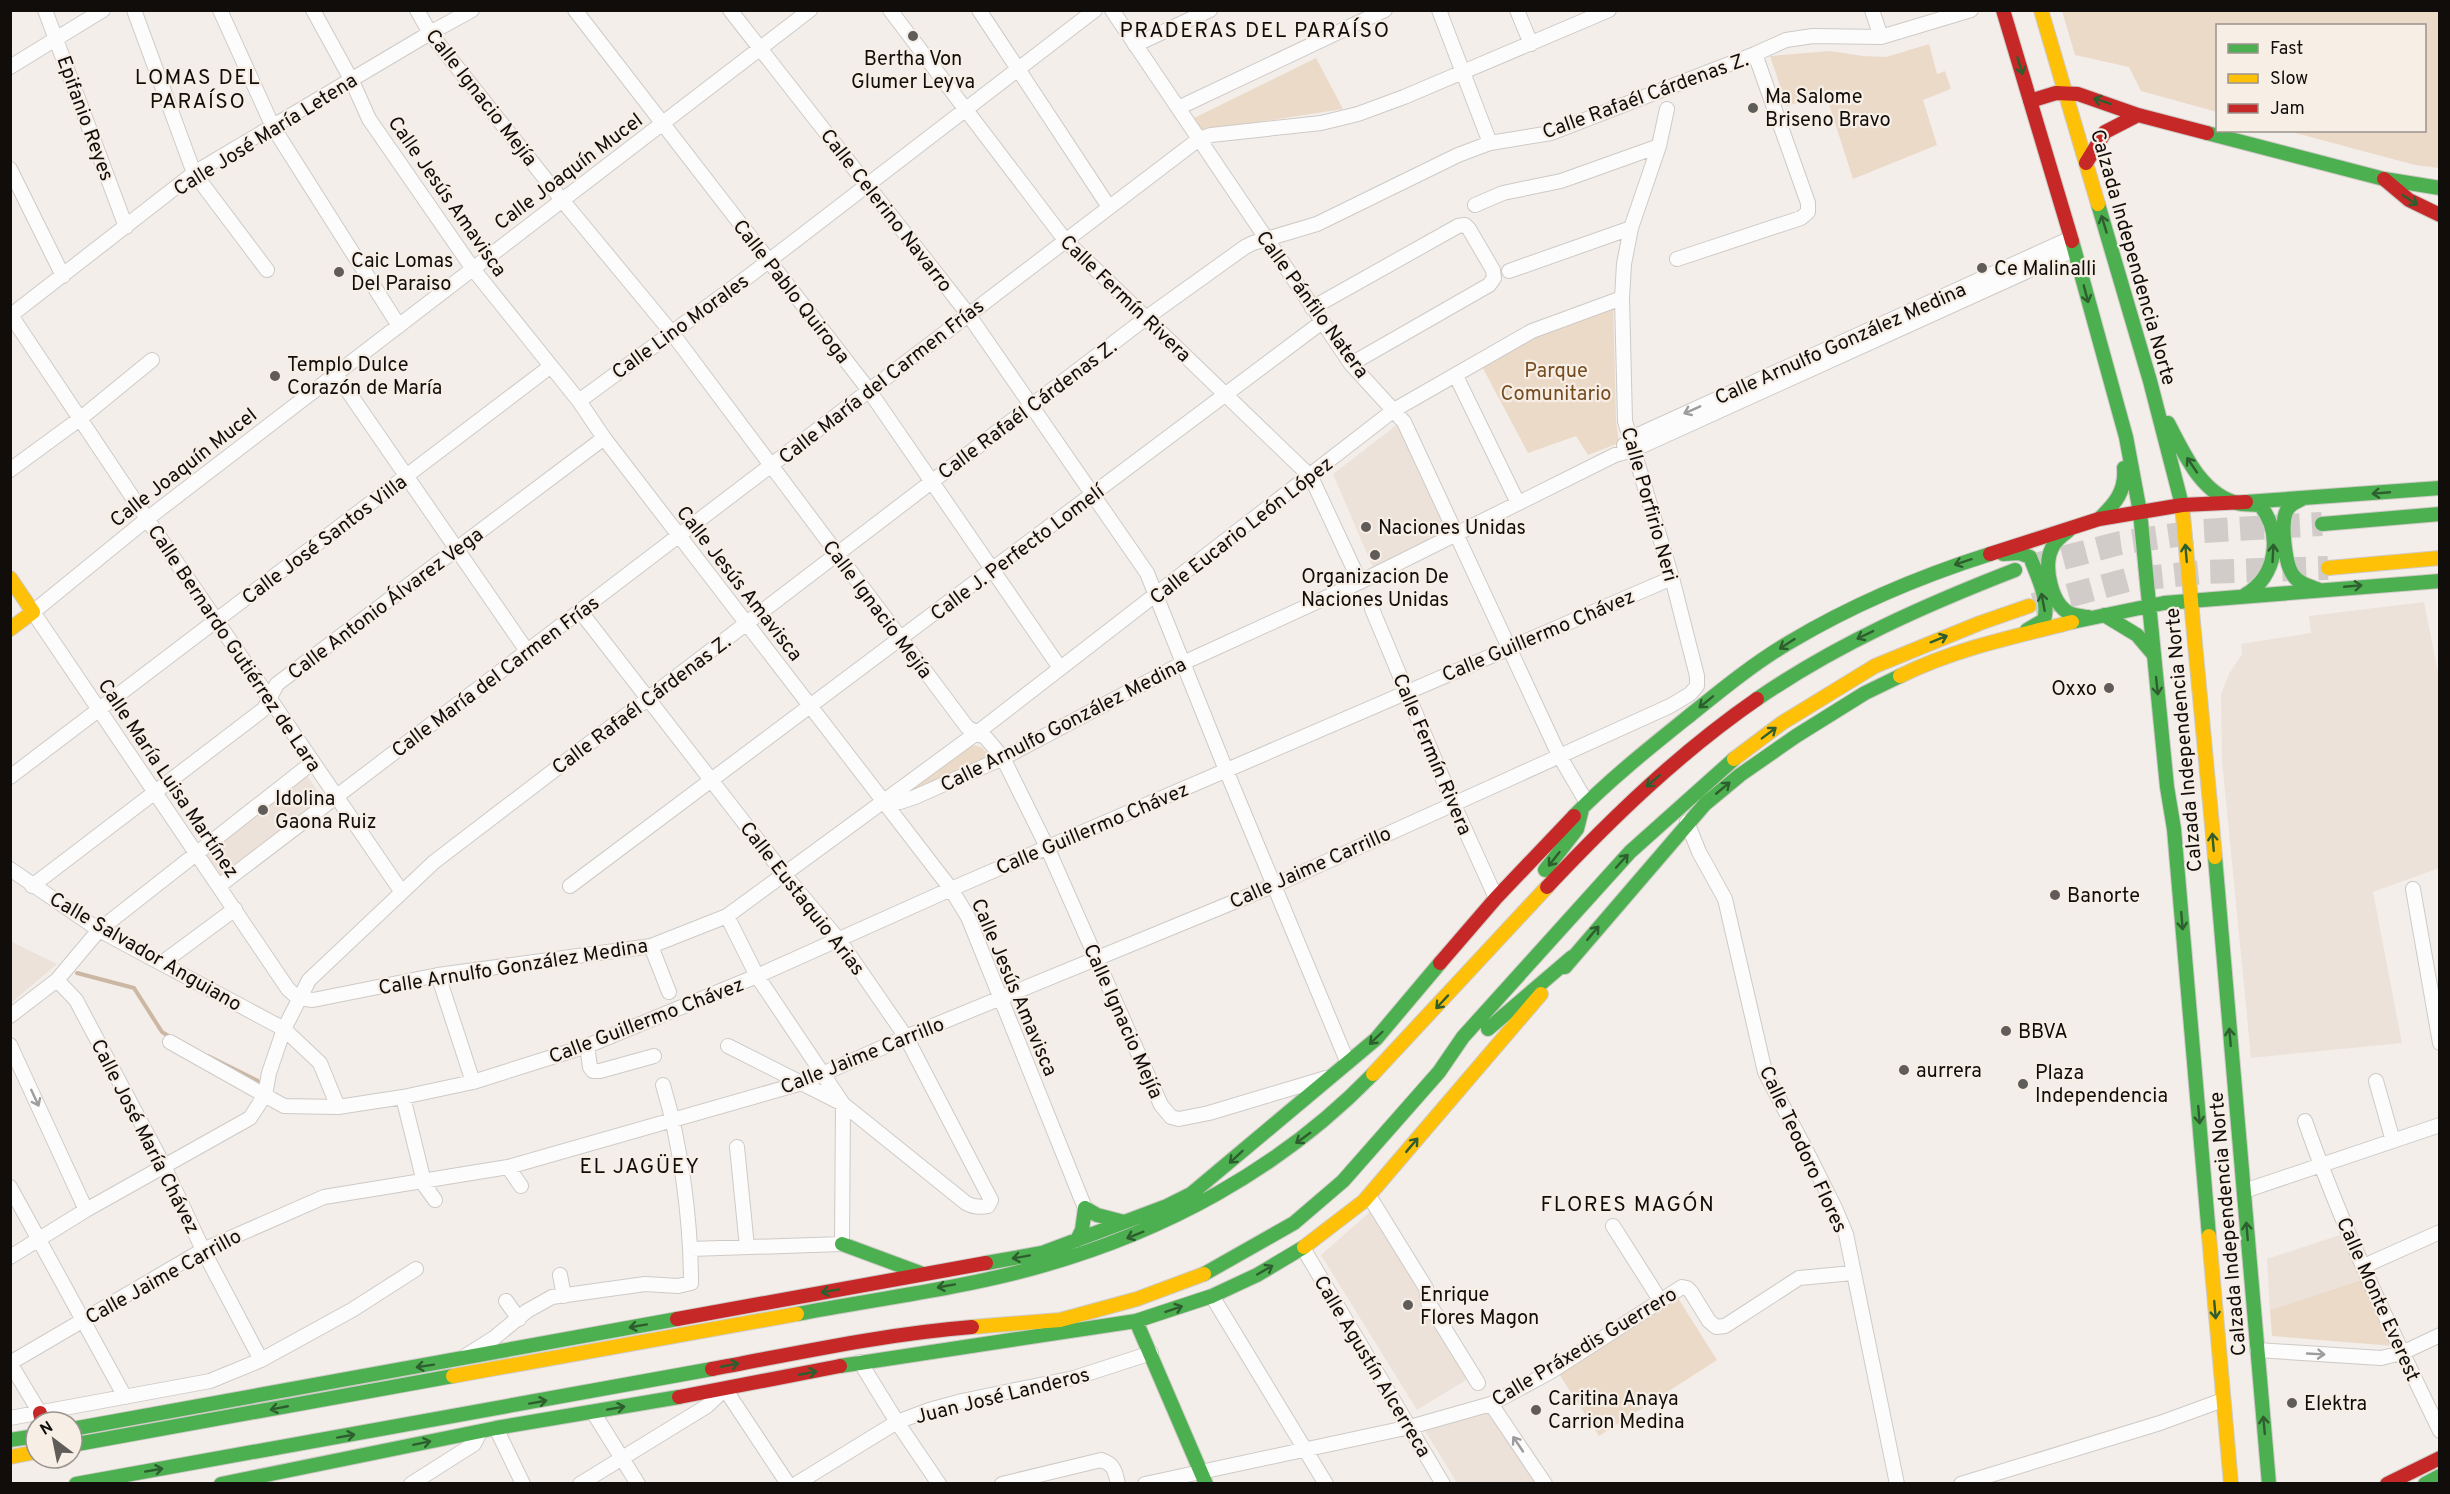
<svg xmlns="http://www.w3.org/2000/svg" width="2450" height="1494" viewBox="0 0 2450 1494" font-family="Overpass,sans-serif">
<style>
.built{fill:#ece2d9}
.green{fill:#ecdac9}
.lines{fill:none;stroke-linecap:round;stroke-linejoin:round}
.stream{stroke:#ccb7a3;stroke-width:4}
.highway-tunnel{stroke:#d1ccc9;stroke-width:24;stroke-dasharray:24 12;stroke-linecap:butt}
.street-casing{stroke:#cecac6;stroke-width:16}
.fast-casing{stroke:#cecac6;stroke-width:16}
.slow-casing{stroke:#cecac6;stroke-width:16}
.jam-casing{stroke:#cecac6;stroke-width:16}
.street{stroke:#fdfcfc;stroke-width:14}
.fast{stroke:#4caf50;stroke-width:14}
.slow{stroke:#ffc107;stroke-width:14}
.jam{stroke:#c62828;stroke-width:14}
.oneway{stroke:#2e5e2e}
.oneway2{stroke:#9e9c9c}
.poi-dot{fill:#5f5c59;stroke:#f7eee6;stroke-width:2}
.labels{text-anchor:middle;stroke-width:4.5;stroke-linejoin:round;paint-order:stroke}
.poi-label{font-size:20px;fill:#100d0b;stroke:#f7eee6;text-anchor:start}
.street-label{font-size:20px;fill:#100d0b;stroke:#f7eee6}
.park-label{font-size:20px;fill:#754c20;stroke:#f7eee6}
.neighbourhood-label{font-size:21px;letter-spacing:1.5px;fill:#100d0b;stroke:#f7eee6}
</style>
<rect width="100%" height="100%" fill="#f3eeea"/>
<path class="built" d="M1399 423 1449 534 1374 570 1333 474Z
M2424 602 2439 678V868L2373 892 2402 1043 2251 1058 2222 760 2221 694 2229 674 2242 654 2241 644 2311 633 2309 616Z
M306 774 322 798 222 876 205 853Z
M10 941 57 964 11 1003H10Z
M1372 1210 1424 1292 1419 1296 1471 1377 1417 1410 1321 1255Z
M2340 1235 2361 1280 2270 1310 2267 1259Z
M1488 1410 1536 1483H1457L1424 1429Z"/>
<path class="green" d="M2062 11H2439V168L2415 165 2288 131 2424 130V26H2218L2217 112 2141 91 2129 67 2075 55Z
M1929 44 1937 74 1945 71 1951 89 1923 100 1937 145 1853 179 1826 95 1787 106 1770 56 1830 51 1863 56 1886 57Z
M1316 58 1343 109 1199 131 1192 119Z
M1613 298 1616 420 1619 443 1588 455 1576 436 1528 453 1477 357Z
M969 744 981 747 992 757 917 791 908 789Z
M2361 1280 2394 1346 2272 1336 2270 1310Z
M1678 1298 1717 1360 1599 1436 1559 1374Z"/>
<g class="lines">
<path class="stream" d="M77 973 134 988 162 1032 172 1038
M208 1056 258 1081"/>
<path class="highway-tunnel" d="M2028 567 2120 543 2203 531 2322 524
M2034 605 2127 580 2203 572 2328 568"/>
<defs>
<path id="street" d="M45 10 126 227
M134 10 194 173 267 270
M220 10 273 127 399 326
M313 10 352 81 369 119 473 269 579 401 604 438 951 889 968 917 1085 1208
M417 10 430 33 562 200 672 333 967 727 986 738 1003 758 1047 847 1161 1105 1171 1117 1179 1119 1209 1113 1326 1078
M575 10 868 389 1060 668
M730 10 968 314 1147 573 1226 770 1347 1061
M810 10 147 519 33 612 288 989 298 998 313 1000 438 975 651 946 727 916 978 732 1394 410 1532 331 1622 298
M890 10 1065 240 1311 477 1360 582
M979 10 1109 207
M1112 10 1351 364 1404 422 1559 755 1587 803
M1439 10 1490 143
M1517 10 1531 44
M1872 10 1881 37
M1135 45 1210 10
M10 67 103 10
M1178 108 1385 10
M10 169 63 276
M1475 205 1503 193 1561 181 1659 146
M1677 259 1801 218 1808 212V203L1755 54
M1509 271 1631 228
M1312 308 1458 226 1465 225 1469 229 1493 270 1494 278 1489 285 1351 364
M10 314 147 519 401 891
M10 316 194 173 430 33 472 10
M336 374 527 651
M1456 376 1518 503
M579 401 749 276 1095 10
M1624 445 1642 433 2071 238
M10 470 81 418 152 360
M1372 609 1453 803 1496 898
M580 611 784 874 839 940 906 1037 991 1200 988 1206C979 1208 973 1207 966 1203L843 1104 728 1046
M10 777 551 366
M884 803 900 802 915 797 1003 758 1183 663 1360 582 1615 455 1633 450 2074 250
M1687 822 1699 852 1725 899 1765 1072 1809 1156 1835 1208 1846 1234 1897 1484
M10 869 99 930 284 1029 320 1063 338 1107
M32 886 264 709 277 684 604 438
M219 886 1199 139 1211 135 1321 123 1358 114 1404 97 1609 10
M570 886 1322 322
M2413 889 2440 1043
M651 946 669 992
M162 963 235 909
M438 975 473 1082
M57 980 76 1000 164 1166 203 1250 261 1360
M10 1016 57 980 99 930 313 762
M170 1042 284 1106 338 1107 403 1097 473 1082 587 1046 757 976 951 889 1672 578
M10 1045 86 1210
M587 1046 590 1067 593 1071H600L654 1056
M2376 1081 2393 1141
M403 1097 425 1186 435 1200
M2305 1121C2342 1227 2391 1330 2440 1431
M737 1147 747 1247
M508 1167 521 1186
M10 1187 125 1397
M2244 1191 2440 1125
M1369 1196 1426 1288 1428 1302 1478 1383
M1613 1226 1660 1300
M1303 1248 1443 1484
M691 1249 842 1244 843 1104 757 976 727 916
M10 1257 86 1210 250 1118 265 1095 269 1073 284 1029 309 980 434 862 1146 318 1245 247 1253 243 1317 224 1458 155 1490 143 1551 133 1755 54 1786 40 1813 36 1881 37 1971 10
M2364 1266 2440 1232
M560 1275 564 1296
M1212 1296 1326 1484
M506 1301 519 1319
M2257 1350 2381 1358 2402 1353 2440 1335
M467 1355 494 1338 527 1311 552 1297 645 1284 678 1286 691 1283C691 1222 681 1144 663 1085
M860 1362 897 1422 939 1484
M10 1363 203 1250 324 1197 508 1167 802 1083 906 1037 1275 885 1670 706 1690 694 1697 686V676L1672 578 1625 421 1622 298 1624 264 1631 228 1659 146 1667 109
M10 1363 40 1413
M1491 1404 1545 1484
M593 1412 638 1484
M10 1418 210 1381 261 1360 352 1310 416 1269
M496 1428 523 1484
M411 1484 474 1444 480 1432
M580 1484 707 1406 725 1389 788 1484
M796 1484 897 1422 929 1410 962 1401 1074 1378 1151 1353
M1002 1484 1101 1460C1114 1464 1115 1471 1118 1484
M1145 1484 1410 1427 1491 1404 1550 1372 1682 1287 1687 1288 1691 1292 1709 1321 1716 1327 1725 1326 1799 1278 1853 1273
M1961 1484 2160 1423 2223 1400"/>
<path id="fast" d="M2207 133 2384 179 2440 188
M2098 204 2150 381 2182 505
M2072 241 2126 437 2140 512
M2168 423C2184 453 2201 494 2237 503 2244 505 2252 504 2260 505 2283 534 2277 576 2245 595
M2302 499C2296 502 2290 504 2287 510 2280 522 2285 564 2293 575 2298 583 2308 586 2317 589
M2246 502 2440 488
M2140 512 2167 787 2174 829 2209 1236
M2099 519C2115 504 2126 491 2124 468
M2322 524 2440 514
M2068 531C2061 536 2055 541 2052 548 2043 566 2051 603 2069 613 2075 616 2082 616 2088 617
M2003 554 2019 553 2030 557C2037 575 2050 601 2044 620L2027 630
M2104 615 2137 635 2154 655
M2072 622 2164 603 2440 581
M1757 699C1837 644 1925 605 2015 570
M1574 816C1611 778 1653 745 1694 712 1725 687 1756 662 1790 642 1852 605 1921 576 1990 554
M2215 857 2269 1484
M1545 870 1577 829 1582 809
M1565 967 1705 804 1740 775 1796 736 1865 693 1900 676
M1488 1029 1572 957
M1077 1240 1082 1230 1085 1208 1097 1215 1124 1222
M842 1244 923 1274
M986 1263 1042 1253 1167 1206 1191 1194 1376 1039 1440 963
M1204 1274 1294 1223 1343 1181 1439 1072 1463 1037 1630 852 1734 759
M797 1314C876 1299 957 1289 1034 1268 1162 1233 1280 1170 1373 1074
M1136 1321 1206 1484
M840 1366 1136 1321 1212 1296 1257 1275 1304 1247
M72 1429 677 1319
M10 1440 36 1436
M72 1445 453 1376
M76 1484 712 1369
M221 1484 496 1428 679 1397
M2425 1484 2440 1476"/>
<path id="slow" d="M2041 10 2098 204
M2182 505 2215 857
M2328 568 2440 558
M10 578 33 612 10 629
M1900 676C1954 649 2013 637 2072 622
M1734 759 1782 723 1875 666 1980 623 2029 606
M1373 1074 1547 887
M2209 1236 2231 1484
M1304 1247 1364 1201 1541 994
M972 1327 1060 1320 1137 1299 1204 1274
M453 1376 797 1314
M10 1457 36 1452"/>
<path id="jam" d="M2003 10 2072 241
M2030 101 2056 93 2078 94 2138 115 2207 133
M2086 163 2105 132 2138 115
M2384 179 2409 200 2440 215
M1990 554 2099 519 2182 505 2246 502
M1547 887C1612 818 1679 753 1757 699
M1440 963 1496 898 1574 816
M677 1319 986 1263
M712 1369C798 1353 884 1334 972 1327
M679 1397 840 1366
M40 1413 42 1422
M2387 1484 2440 1458"/>
</defs>
<use href="#street" class="street-casing"/>
<use href="#fast" class="fast-casing"/>
<use href="#slow" class="slow-casing"/>
<use href="#jam" class="jam-casing"/>
<use href="#street" class="street"/>
<use href="#fast" class="fast"/>
<use href="#slow" class="slow"/>
<use href="#jam" class="jam"/>
</g>
<defs><path id="oneway-shaft" d="M-6 0H5M1.5-3L5.5 0L1.5 3" fill="none" stroke-width="1.6" stroke-linecap="round" stroke-linejoin="round" transform="scale(1.5)"/></defs>
<g class="oneway">
<use href="#oneway-shaft" transform="translate(2020 66) rotate(73)"/>
<use href="#oneway-shaft" transform="translate(2102 101) rotate(-161)"/>
<use href="#oneway-shaft" transform="translate(2410 200) rotate(33)"/>
<use href="#oneway-shaft" transform="translate(2104 224) rotate(-107)"/>
<use href="#oneway-shaft" transform="translate(2086 294) rotate(75)"/>
<use href="#oneway-shaft" transform="translate(2192 465) rotate(-124)"/>
<use href="#oneway-shaft" transform="translate(2381 493) rotate(175)"/>
<use href="#oneway-shaft" transform="translate(2186 553) rotate(-95)"/>
<use href="#oneway-shaft" transform="translate(2273 553) rotate(-87)"/>
<use href="#oneway-shaft" transform="translate(1963 562) rotate(162)"/>
<use href="#oneway-shaft" transform="translate(2353 586) rotate(-5)"/>
<use href="#oneway-shaft" transform="translate(2043 602) rotate(-101)"/>
<use href="#oneway-shaft" transform="translate(1865 635) rotate(154)"/>
<use href="#oneway-shaft" transform="translate(1939 639) rotate(-22)"/>
<use href="#oneway-shaft" transform="translate(1787 644) rotate(147)"/>
<use href="#oneway-shaft" transform="translate(2157 686) rotate(84)"/>
<use href="#oneway-shaft" transform="translate(1706 702) rotate(141)"/>
<use href="#oneway-shaft" transform="translate(1769 733) rotate(-37)"/>
<use href="#oneway-shaft" transform="translate(1653 781) rotate(139)"/>
<use href="#oneway-shaft" transform="translate(1723 788) rotate(-40)"/>
<use href="#oneway-shaft" transform="translate(2213 842) rotate(-95)"/>
<use href="#oneway-shaft" transform="translate(1554 859) rotate(128)"/>
<use href="#oneway-shaft" transform="translate(1622 861) rotate(-48)"/>
<use href="#oneway-shaft" transform="translate(2182 921) rotate(85)"/>
<use href="#oneway-shaft" transform="translate(1593 933) rotate(-50)"/>
<use href="#oneway-shaft" transform="translate(1442 1002) rotate(133)"/>
<use href="#oneway-shaft" transform="translate(2230 1037) rotate(-95)"/>
<use href="#oneway-shaft" transform="translate(1376 1038) rotate(136)"/>
<use href="#oneway-shaft" transform="translate(2199 1115) rotate(85)"/>
<use href="#oneway-shaft" transform="translate(1303 1138) rotate(144)"/>
<use href="#oneway-shaft" transform="translate(1412 1145) rotate(-50)"/>
<use href="#oneway-shaft" transform="translate(1236 1157) rotate(137)"/>
<use href="#oneway-shaft" transform="translate(2247 1231) rotate(-95)"/>
<use href="#oneway-shaft" transform="translate(1135 1235) rotate(158)"/>
<use href="#oneway-shaft" transform="translate(1021 1257) rotate(170)"/>
<use href="#oneway-shaft" transform="translate(1265 1270) rotate(-30)"/>
<use href="#oneway-shaft" transform="translate(946 1286) rotate(170)"/>
<use href="#oneway-shaft" transform="translate(830 1291) rotate(170)"/>
<use href="#oneway-shaft" transform="translate(1174 1309) rotate(-19)"/>
<use href="#oneway-shaft" transform="translate(2215 1310) rotate(85)"/>
<use href="#oneway-shaft" transform="translate(638 1326) rotate(170)"/>
<use href="#oneway-shaft" transform="translate(730 1365) rotate(-11)"/>
<use href="#oneway-shaft" transform="translate(425 1366) rotate(171)"/>
<use href="#oneway-shaft" transform="translate(808 1373) rotate(-11)"/>
<use href="#oneway-shaft" transform="translate(538 1402) rotate(-10)"/>
<use href="#oneway-shaft" transform="translate(279 1408) rotate(169)"/>
<use href="#oneway-shaft" transform="translate(616 1408) rotate(-10)"/>
<use href="#oneway-shaft" transform="translate(2264 1425) rotate(-95)"/>
<use href="#oneway-shaft" transform="translate(346 1436) rotate(-10)"/>
<use href="#oneway-shaft" transform="translate(422 1443) rotate(-12)"/>
<use href="#oneway-shaft" transform="translate(154 1470) rotate(-10)"/>
</g>
<g class="oneway2">
<use href="#oneway-shaft" transform="translate(1692 410) rotate(156)"/>
<use href="#oneway-shaft" transform="translate(35 1098) rotate(65)"/>
<use href="#oneway-shaft" transform="translate(2316 1354) rotate(3)"/>
<use href="#oneway-shaft" transform="translate(1518 1444) rotate(-124)"/>
</g>
<g class="poi-dot">
<circle cx="913" cy="36" r="6"/>
<circle cx="1753" cy="108" r="6"/>
<circle cx="1982" cy="268" r="6"/>
<circle cx="339" cy="272" r="6"/>
<circle cx="275" cy="376" r="6"/>
<circle cx="1366" cy="527" r="6"/>
<circle cx="1375" cy="555" r="6"/>
<circle cx="2109" cy="688" r="6"/>
<circle cx="263" cy="810" r="6"/>
<circle cx="2055" cy="895" r="6"/>
<circle cx="2006" cy="1031" r="6"/>
<circle cx="1904" cy="1070" r="6"/>
<circle cx="2023" cy="1084" r="6"/>
<circle cx="1408" cy="1305" r="6"/>
<circle cx="2292" cy="1403" r="6"/>
<circle cx="1536" cy="1410" r="6"/>
</g>
<g class="labels">
<g class="poi-label">
<text x="913" y="65" text-anchor="middle">Bertha Von<tspan x="913" dy="23">Glumer Leyva</tspan></text>
<text x="1765" y="103">Ma Salome<tspan x="1765" dy="23">Briseno Bravo</tspan></text>
<text x="351" y="267">Caic Lomas<tspan x="351" dy="23">Del Paraiso</tspan></text>
<text x="1994" y="275">Ce Malinalli</text>
<text x="287" y="371">Templo Dulce<tspan x="287" dy="23">Corazón de María</tspan></text>
<text x="1378" y="534">Naciones Unidas</text>
<text x="1375" y="583" text-anchor="middle">Organizacion De<tspan x="1375" dy="23">Naciones Unidas</tspan></text>
<text x="2097" y="695" text-anchor="end">Oxxo</text>
<text x="275" y="805">Idolina<tspan x="275" dy="23">Gaona Ruiz</tspan></text>
<text x="2067" y="902">Banorte</text>
<text x="2018" y="1038">BBVA</text>
<text x="1916" y="1077">aurrera</text>
<text x="2035" y="1079">Plaza<tspan x="2035" dy="23">Independencia</tspan></text>
<text x="1420" y="1301">Enrique<tspan x="1420" dy="23">Flores Magon</tspan></text>
<text x="1548" y="1405">Caritina Anaya<tspan x="1548" dy="23">Carrion Medina</tspan></text>
<text x="2304" y="1410">Elektra</text>
</g>
<g class="street-label">
<text transform="translate(1645 95) rotate(-20)" y="7">Calle Rafaél Cárdenas Z.</text>
<text transform="translate(482 97) rotate(52)" y="7">Calle Ignacio Mejía</text>
<text transform="translate(86 118) rotate(70)" y="7">Epifanio Reyes</text>
<text transform="translate(265 134) rotate(-32)" y="7">Calle José María Letena</text>
<text transform="translate(568 171) rotate(-37)" y="7">Calle Joaquín Mucel</text>
<text transform="translate(448 196) rotate(55)" y="7">Calle Jesús Amavisca</text>
<text transform="translate(887 210) rotate(52)" y="7">Calle Celerino Navarro</text>
<text transform="translate(2134 257) rotate(74)" y="7">Calzada Independencia Norte</text>
<text transform="translate(792 291) rotate(52)" y="7">Calle Pablo Quiroga</text>
<text transform="translate(1126 298) rotate(44)" y="7">Calle Fermín Rivera</text>
<text transform="translate(1313 304) rotate(54)" y="7">Calle Pánfilo Natera</text>
<text transform="translate(680 326) rotate(-36)" y="7">Calle Lino Morales</text>
<text transform="translate(1840 343) rotate(-24)" y="7">Calle Arnulfo González Medina</text>
<text transform="translate(881 381) rotate(-38)" y="7">Calle María del Carmen Frías</text>
<text transform="translate(1027 409) rotate(-37)" y="7">Calle Rafaél Cárdenas Z.</text>
<text transform="translate(183 467) rotate(-38)" y="7">Calle Joaquín Mucel</text>
<text transform="translate(1650 504) rotate(74)" y="7">Calle Porfirio Neri</text>
<text transform="translate(1241 530) rotate(-38)" y="7">Calle Eucario León López</text>
<text transform="translate(324 539) rotate(-37)" y="7">Calle José Santos Villa</text>
<text transform="translate(1017 552) rotate(-37)" y="7">Calle J. Perfecto Lomelí</text>
<text transform="translate(740 583) rotate(52)" y="7">Calle Jesús Amavisca</text>
<text transform="translate(385 603) rotate(-37)" y="7">Calle Antonio Álvarez Vega</text>
<text transform="translate(878 609) rotate(53)" y="7">Calle Ignacio Mejía</text>
<text transform="translate(1538 635) rotate(-23)" y="7">Calle Guillermo Chávez</text>
<text transform="translate(235 648) rotate(56)" y="7">Calle Bernardo Gutiérrez de Lara</text>
<text transform="translate(495 676) rotate(-37)" y="7">Calle María del Carmen Frías</text>
<text transform="translate(641 704) rotate(-37)" y="7">Calle Rafaél Cárdenas Z.</text>
<text transform="translate(1063 724) rotate(-27)" y="7">Calle Arnulfo González Medina</text>
<text transform="translate(2183 740) rotate(-95)" y="7">Calzada Independencia Norte</text>
<text transform="translate(1433 754) rotate(67)" y="7">Calle Fermín Rivera</text>
<text transform="translate(169 778) rotate(56)" y="7">Calle María Luisa Martínez</text>
<text transform="translate(1092 828) rotate(-23)" y="7">Calle Guillermo Chávez</text>
<text transform="translate(1310 867) rotate(-24)" y="7">Calle Jaime Carrillo</text>
<text transform="translate(803 898) rotate(52)" y="7">Calle Eustaquio Arias</text>
<text transform="translate(146 951) rotate(30)" y="7">Calle Salvador Anguiano</text>
<text transform="translate(513 966) rotate(-9)" y="7">Calle Arnulfo González Medina</text>
<text transform="translate(1015 987) rotate(67)" y="7">Calle Jesús Amavisca</text>
<text transform="translate(646 1020) rotate(-21)" y="7">Calle Guillermo Chávez</text>
<text transform="translate(1124 1021) rotate(66)" y="7">Calle Ignacio Mejía</text>
<text transform="translate(862 1055) rotate(-22)" y="7">Calle Jaime Carrillo</text>
<text transform="translate(146 1136) rotate(63)" y="7">Calle José María Chávez</text>
<text transform="translate(1804 1149) rotate(65)" y="7">Calle Teodoro Flores</text>
<text transform="translate(2227 1224) rotate(-95)" y="7">Calzada Independencia Norte</text>
<text transform="translate(163 1276) rotate(-29)" y="7">Calle Jaime Carrillo</text>
<text transform="translate(2379 1299) rotate(66)" y="7">Calle Monte Everest</text>
<text transform="translate(1584 1346) rotate(-31)" y="7">Calle Práxedis Guerrero</text>
<text transform="translate(1373 1366) rotate(59)" y="7">Calle Agustín Alcerreca</text>
<text transform="translate(1002 1395) rotate(-14)" y="7">Juan José Landeros</text>
</g>
<g class="park-label">
<text x="1556" y="377">Parque<tspan x="1556" dy="23">Comunitario</tspan></text>
</g>
<g class="neighbourhood-label">
<text x="1255" y="37">PRADERAS DEL PARAÍSO</text>
<text x="198" y="84">LOMAS DEL<tspan x="198" dy="24">PARAÍSO</tspan></text>
<text x="640" y="1173">EL JAGÜEY</text>
<text x="1628" y="1211">FLORES MAGÓN</text>
</g>
</g>
<rect width="2450" height="1494" fill="none" stroke="#100d0b" stroke-width="24"/>
<rect x="2216" y="24" width="210" height="108" fill="#f7eee6" stroke="#9b948e" stroke-width="1.5"/>
<rect x="2228" y="44" width="30" height="9" fill="#4caf50" stroke="#9b948e" stroke-width="1.5"/>
<text x="2270" y="54" font-size="18" fill="#100d0b">Fast</text>
<rect x="2228" y="74" width="30" height="9" fill="#ffc107" stroke="#9b948e" stroke-width="1.5"/>
<text x="2270" y="84" font-size="18" fill="#100d0b">Slow</text>
<rect x="2228" y="104" width="30" height="9" fill="#c62828" stroke="#9b948e" stroke-width="1.5"/>
<text x="2270" y="114" font-size="18" fill="#100d0b">Jam</text>
<g transform="translate(54 1440) rotate(328)"><circle r="28" fill="#f7eee6" stroke="#9b948e" stroke-width="1.5"/>
<path d="M0-4.5L10 22L0 15L-10 22Z" fill="#5f5c59"/>
<text y="-9" font-size="16" font-weight="bold" text-anchor="middle" fill="#100d0b">N</text>
</g>
</svg>
